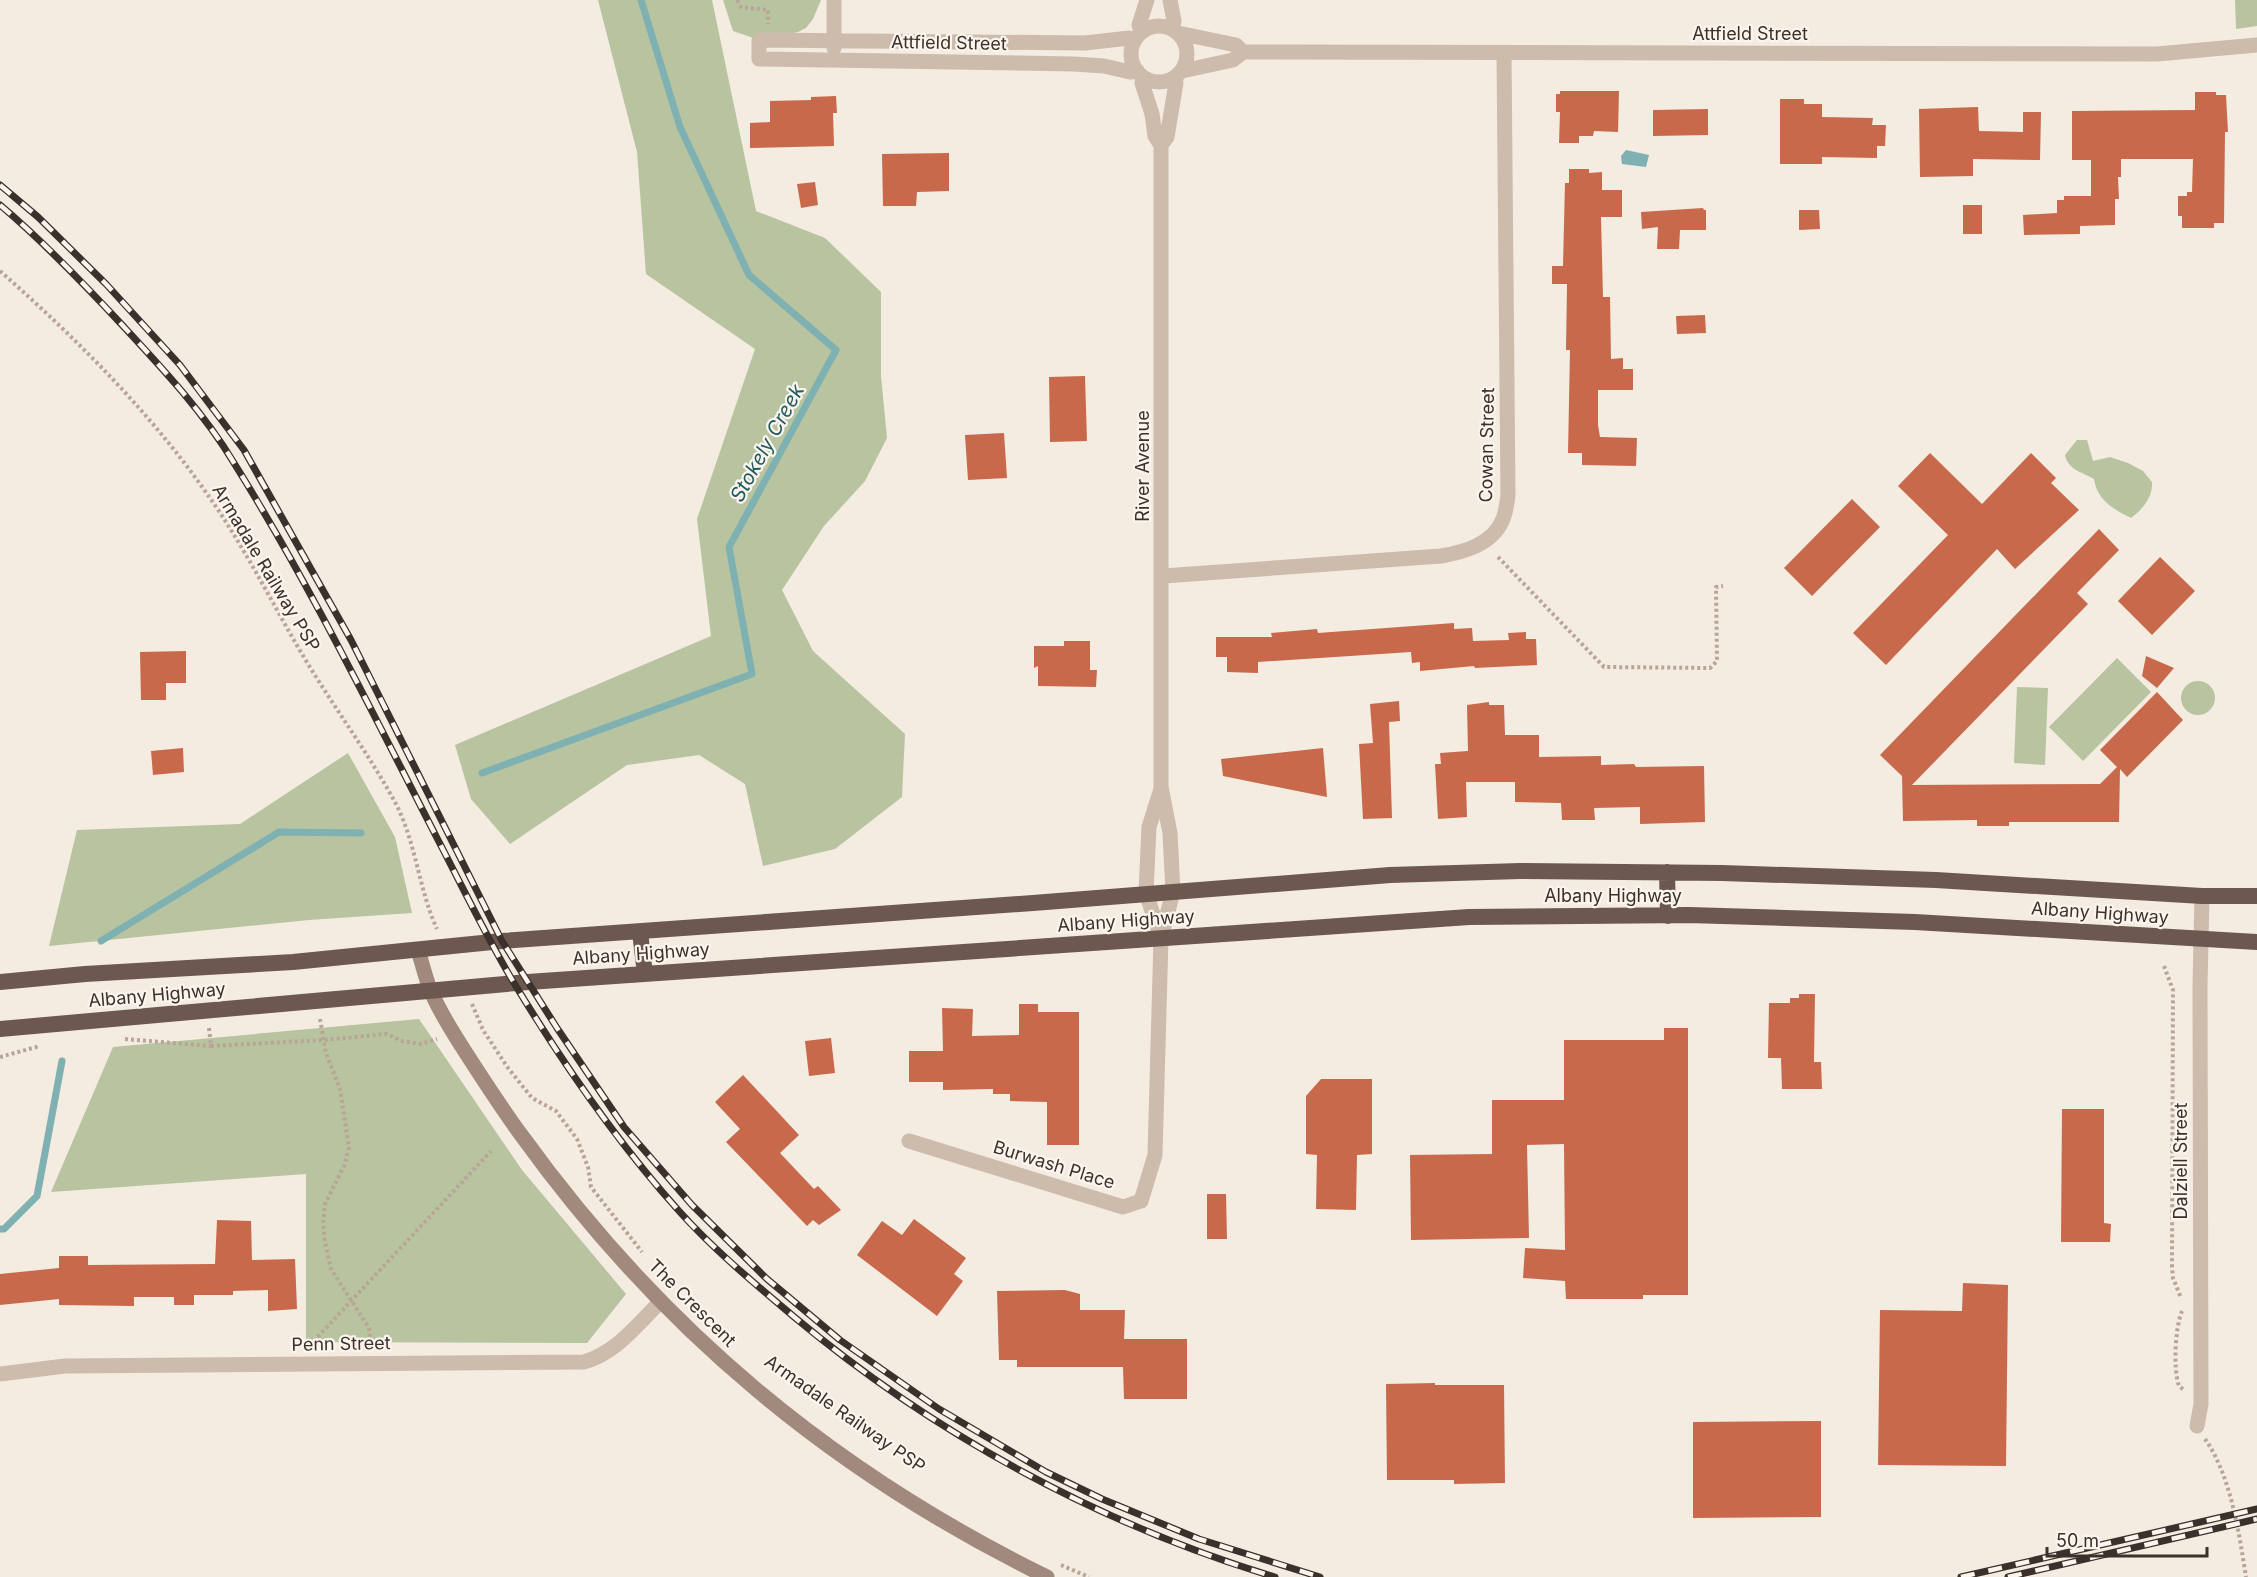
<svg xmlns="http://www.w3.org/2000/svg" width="2257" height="1577" viewBox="0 0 2257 1577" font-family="Inter,sans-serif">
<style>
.green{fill:#b8c4a0}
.water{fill:#7fb0b2}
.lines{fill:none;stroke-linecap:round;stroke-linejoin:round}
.stream{stroke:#7fb0b2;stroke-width:7}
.building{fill:#c8694b}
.path{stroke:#b9a596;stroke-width:4;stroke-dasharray:3 3;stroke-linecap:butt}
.minor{stroke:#cdbbac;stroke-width:15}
.tertiary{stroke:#cdbbac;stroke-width:15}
.secondary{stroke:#a18a7d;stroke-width:15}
.trunk{stroke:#6c584f;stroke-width:16}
.rail-casing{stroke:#3b302b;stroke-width:7}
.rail{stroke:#fbf5ee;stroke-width:4.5;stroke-dasharray:14;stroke-linecap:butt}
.labels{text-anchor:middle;stroke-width:4.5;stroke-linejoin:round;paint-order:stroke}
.street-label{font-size:18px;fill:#3b302b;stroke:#fbf5ee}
.water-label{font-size:20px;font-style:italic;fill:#1f5a5e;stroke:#fbf5ee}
</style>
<rect width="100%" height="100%" fill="#f4ebe1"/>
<path class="green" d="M598 0H712L756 211 825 238 881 292V376L887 438 865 481 824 526 782 590 813 651 905 734 902 797 835 849 763 866 745 784 699 755 627 765 510 844 471 799 455 745 711 636 697 519 755 349 646 274 637 152Z
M723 0H821L813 19 806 28 798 32 759 40 733 31Z
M2235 0H2257V26L2236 29Z
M2077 440H2087L2093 461 2110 457 2128 463 2143 471 2152 482C2153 497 2143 509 2131 518 2113 509 2097 500 2094 479 2082 472 2068 470 2065 455Z
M2117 658 2151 692 2083 761 2049 727Z
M2181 698a17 17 0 1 1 34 0a17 17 0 1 1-34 0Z
M2017 687 2048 688 2045 765 2014 763Z
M348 753 395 837 412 913 309 920 49 946 77 830 240 824Z
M419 1019 522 1170 626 1294 587 1343 306 1342V1174L51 1192 113 1047Z"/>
<path class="water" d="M1626 150 1649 155 1646 167 1622 164 1621 156Z"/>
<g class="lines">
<path class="stream" d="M482 773 752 674 729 547 836 350 749 275 680 127 641 0
M101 941 279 832 361 833
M0 1229H4L37 1196 62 1061"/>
</g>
<path class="building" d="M1560 91H1619L1618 132 1594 131 1593 136H1579V143H1559L1560 112H1556V94H1560Z
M2195 92H2216V95H2226L2228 132H2225L2224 223H2214V228H2182V216H2178V196H2187V192H2192L2193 159H2121V177H2118L2119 199H2115V225L2080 226V234L2024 235 2023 215 2057 213V200H2064V196H2091V160H2072V111L2195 110Z
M836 96 837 113H833L834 146 750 148V123L770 122V101L811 100V97Z
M1780 99H1804V104H1822V117L1873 118 1872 125H1886L1885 146H1877V158L1822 157V164H1780Z
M1978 107 1979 131 2023 132V112H2041L2040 160 1973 159V176L1920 177 1919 109Z
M1708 109V135L1653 136V110Z
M949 153V191L917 192 916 206H883L882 154Z
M1569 169H1589V173L1602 172V190H1622V217H1601L1603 297H1610L1611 359 1623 358V369H1633V390H1598V425L1600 437 1637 438 1636 466 1582 465V453H1568L1570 350H1566L1567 284H1552V266H1563L1565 183H1569Z
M815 182 818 205 801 208 797 184Z
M1963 205H1982V234H1963Z
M1703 208 1704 210H1706V230H1680L1679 249H1657L1658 227 1642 229 1641 212Z
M1799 210H1819L1820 229 1799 230Z
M1705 315 1706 333 1677 334 1676 316Z
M1085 376 1087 441 1050 442 1049 377Z
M1004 433 1007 478 968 480 965 435Z
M1930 453 1982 504 2031 453 2056 478 2051 483 2079 510 2015 569 1997 549 1886 665 1853 633 1948 535 1898 486Z
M1852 499 1880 527 1812 596 1784 568Z
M2099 529 2119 550 2077 593 2088 604 1912 785 2100 784 2117 767 2100 750 2157 692 2183 720 2127 777 2120 769 2119 822H2009V826H1977V820L1903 821 1902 776 1880 755Z
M2160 557 2195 591 2152 635 2118 601Z
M1454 623V629L1472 628 1473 641 1509 640 1508 633 1526 632V639H1536L1537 665 1475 668 1474 666 1420 671V662L1412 663 1411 652 1258 662V673L1227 672V657H1216V637H1272L1271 633 1317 629 1318 633Z
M1064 641H1090V670H1097L1096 687 1038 686V666L1034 668V646H1064Z
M186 651V683H166V700H141L140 652Z
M2146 656 2174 668 2157 688 2142 676Z
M1399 701 1400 721 1389 722 1392 818 1363 819 1359 744 1373 743 1370 704Z
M1489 702V705H1504L1505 735H1539V757L1601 756V765L1634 764 1636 767 1704 766 1705 822 1640 824V807L1594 808 1595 820H1562L1561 803 1515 802V782H1466L1467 817 1438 819 1435 764H1441L1440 753 1468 751 1467 705Z
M183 748 184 772 153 775 151 751Z
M1323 748 1327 797 1223 776 1221 759Z
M1799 994H1815L1814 1062H1821L1822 1089H1782L1781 1058H1768L1769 1003H1790V998H1799Z
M1019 1004H1038V1012H1079V1145H1047V1102L1010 1101V1094H993V1089L943 1090V1082H909V1051H943L942 1008 973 1009 972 1036 1019 1035Z
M1664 1028H1688V1295H1643V1299H1566L1565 1281 1523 1278 1525 1248 1565 1250 1564 1144 1527 1145 1529 1238 1411 1240 1410 1155 1492 1154V1100H1564V1040H1664Z
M831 1038 835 1073 809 1076 805 1041Z
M743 1075 799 1135 780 1153 814 1189 818 1186 841 1210 819 1225 813 1220 807 1226 726 1142 740 1129 715 1102Z
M1321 1079H1372V1154L1357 1155 1356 1210 1316 1209 1317 1155 1306 1154V1096Z
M2062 1109H2104V1223L2111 1224 2110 1242H2061Z
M1207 1194H1226L1227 1239H1207Z
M914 1219 966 1258 954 1274 963 1281 937 1316 857 1255 882 1221 902 1235Z
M217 1220 251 1221 252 1260 295 1259 297 1309 268 1311V1290L233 1291V1295H194V1305H174V1297H134V1306L59 1305V1299L0 1305V1274L59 1268V1256H88V1265L215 1264Z
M1963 1283 2008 1285 2006 1466 1878 1465 1880 1310 1962 1311Z
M1065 1290 1080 1294V1310H1125L1124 1339H1187V1399H1124L1123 1367H1017V1360H999L997 1291Z
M1435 1383V1385H1504L1505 1483 1454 1484V1480H1387L1386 1384Z
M1821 1421V1517L1693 1518V1422Z"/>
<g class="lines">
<path class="path" d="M737 0 741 7 768 10V24
M0 271C78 340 153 415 212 501 246 550 272 603 302 654 332 705 368 752 396 804 416 843 419 890 437 929
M1498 557 1604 667 1710 668 1717 661 1716 587 1723 586
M2164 966 2173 990 2172 1266 2173 1278 2181 1298
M472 1004 483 1030 508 1068 532 1098 556 1111 577 1139 588 1167 591 1187 642 1252
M320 1019 326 1053 340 1089 349 1148 344 1166 325 1204 323 1224 325 1242 331 1269 369 1328 371 1347
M209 1028 211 1046 324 1040 387 1034 402 1041 421 1044 437 1039
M125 1039 211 1046
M0 1057 40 1046
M2182 1311C2175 1328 2173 1369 2179 1386L2184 1390
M312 1347 313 1342 324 1330 491 1151
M2205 1439C2231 1476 2239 1533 2246 1577
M1061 1565 1089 1577"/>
<path class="minor" d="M834 0V48
M1170 0 1174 21 1172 28
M1141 32 1139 25 1147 0
M1135 40 1129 38 1085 43 759 40V59L1074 64 1104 66 1130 72 1137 71
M1163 576 1441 556C1465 552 1493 544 1503 519 1506 512 1507 503 1508 495L1504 53
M909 1141 1123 1207 1141 1201 1155 1155 1161 938
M0 1374 65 1366 584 1362C616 1353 638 1324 661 1301
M2197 1426 2201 1404 2200 986 2202 896"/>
<path class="tertiary" d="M1131 54a28 28 0 1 1 56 0a28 28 0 1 1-56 0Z
M1178 33 1236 45 1243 52
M1182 71 1233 60 1243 52 2157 54 2257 45
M1143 77 1142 83 1152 114 1155 136 1161 145V787L1170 833 1173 892 1161 938
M1161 145 1167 137 1176 83 1175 77
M1161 789 1149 827 1146 893 1161 938"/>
<path class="secondary" d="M418 950C422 963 425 976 430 989 439 1011 453 1033 466 1053 484 1081 502 1109 522 1136 662 1330 833 1472 1047 1577"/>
<path class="trunk" d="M1667 872 1668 916
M640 932 645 974
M0 982 85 974 293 962 502 941 1033 903 1390 875 1520 871 1722 873 1936 880 2202 896H2257
M0 1029 528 982 1469 917 1689 915 1915 922 2257 942"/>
<defs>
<path id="rail" d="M0 185 38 217 106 284 180 365 244 450 351 640 502 941 557 1028 624 1127 692 1205 767 1279 840 1340 939 1409 1046 1472 1102 1499 1199 1539 1320 1577
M0 205C44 242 85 285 124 327 163 369 204 413 234 463 309 583 372 712 437 838 462 886 486 936 514 983 562 1062 617 1142 679 1211 713 1249 754 1283 793 1316 934 1434 1099 1524 1275 1577
M1961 1577 2257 1509
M2008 1577 2257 1519"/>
</defs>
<use href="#rail" class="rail-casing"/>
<use href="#rail" class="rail"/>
</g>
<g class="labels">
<g class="street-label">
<text x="1750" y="40">Attfield Street</text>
<text transform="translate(949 43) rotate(1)" y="6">Attfield Street</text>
<text transform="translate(1487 445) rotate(-89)" y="6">Cowan Street</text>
<text transform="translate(1143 466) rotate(-90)" y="6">River Avenue</text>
<text transform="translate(266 568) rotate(59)" y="6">Armadale Railway PSP</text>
<text x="1613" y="902">Albany Highway</text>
<text transform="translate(2100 913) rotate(4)" y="6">Albany Highway</text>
<text transform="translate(1126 921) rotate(-4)" y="6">Albany Highway</text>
<text transform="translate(641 954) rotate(-4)" y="6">Albany Highway</text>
<text transform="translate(157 995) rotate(-5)" y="6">Albany Highway</text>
<text transform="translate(2181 1161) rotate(-90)" y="6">Dalziell Street</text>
<text transform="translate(1054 1165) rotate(17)" y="6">Burwash Place</text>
<text transform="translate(692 1303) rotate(45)" y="6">The Crescent</text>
<text transform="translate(341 1344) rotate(-1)" y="6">Penn Street</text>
<text transform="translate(845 1414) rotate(35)" y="6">Armadale Railway PSP</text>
</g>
<g class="water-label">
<text transform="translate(767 443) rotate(-61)" y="7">Stokely Creek</text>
</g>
</g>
<path d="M2047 1547v9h160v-9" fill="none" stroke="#3b302b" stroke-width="3"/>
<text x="2056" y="1547" font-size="18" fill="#3b302b" stroke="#fbf5ee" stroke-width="4.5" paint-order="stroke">50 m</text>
</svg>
